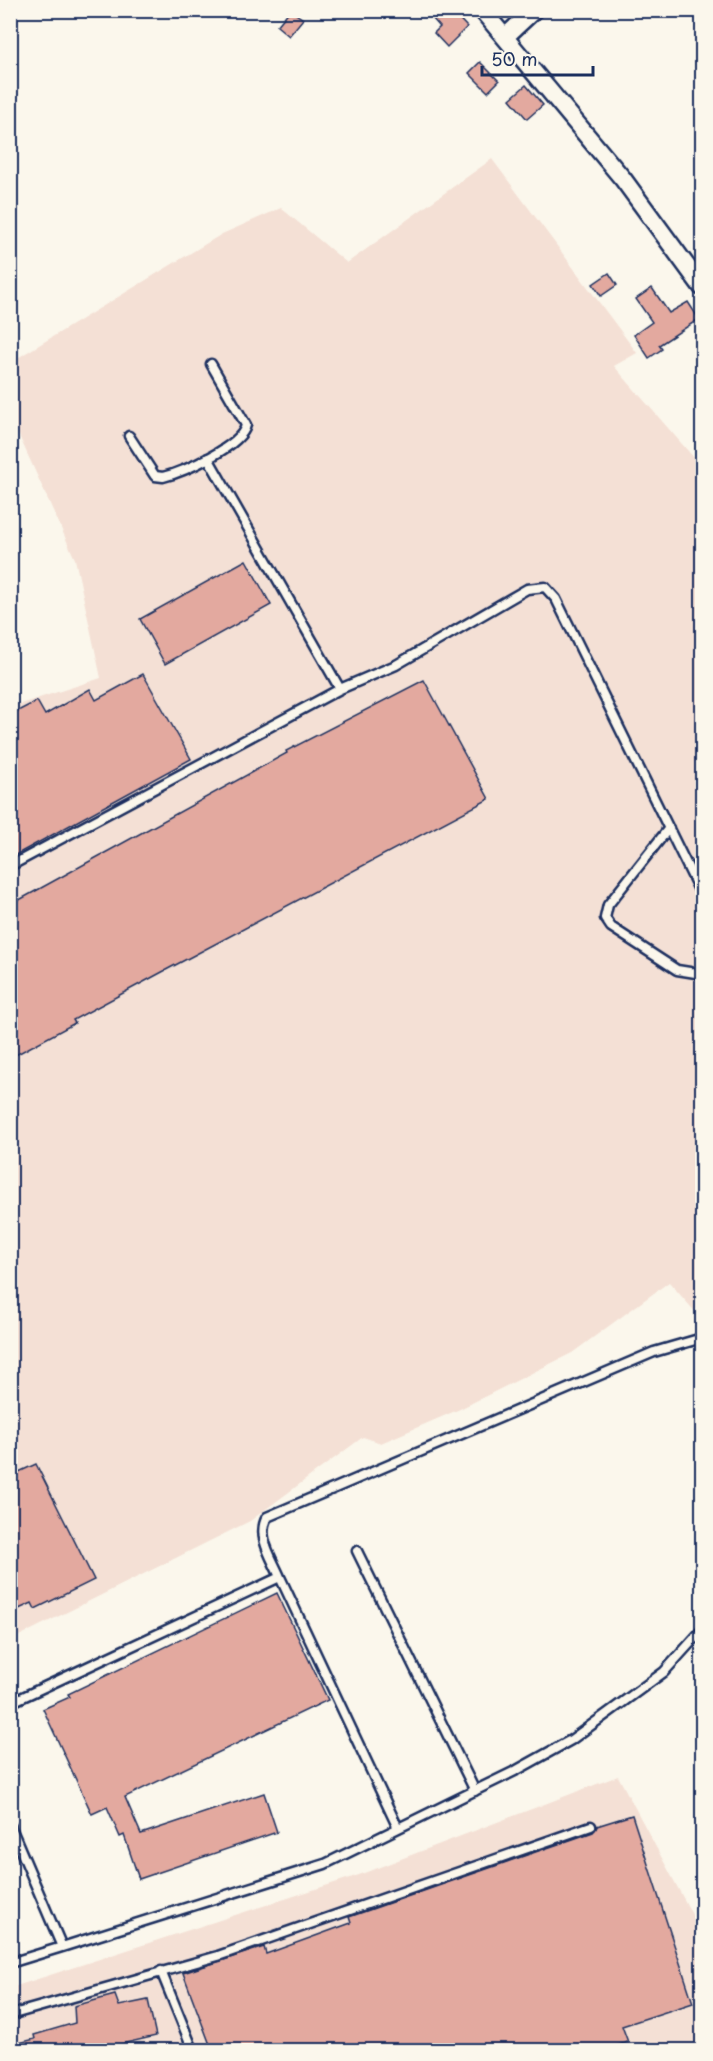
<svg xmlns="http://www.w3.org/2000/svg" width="713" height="2061" viewBox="0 0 713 2061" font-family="'Playpen Sans',sans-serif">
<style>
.built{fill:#f4e0d5}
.building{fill:#e3a99f;stroke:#1b2f5e;stroke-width:1.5}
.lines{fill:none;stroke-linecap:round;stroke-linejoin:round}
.service-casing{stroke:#1b2f5e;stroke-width:13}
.minor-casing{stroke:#1b2f5e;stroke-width:21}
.service{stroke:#fbf7ec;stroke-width:8}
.minor{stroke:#fbf7ec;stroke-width:16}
</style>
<rect width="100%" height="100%" fill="#fbf7ec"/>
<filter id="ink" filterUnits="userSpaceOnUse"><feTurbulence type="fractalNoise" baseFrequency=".0167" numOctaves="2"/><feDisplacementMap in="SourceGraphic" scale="12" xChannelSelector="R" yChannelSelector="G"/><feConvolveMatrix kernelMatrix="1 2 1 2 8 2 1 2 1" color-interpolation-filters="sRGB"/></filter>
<g filter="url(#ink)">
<path class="built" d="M492 159 637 353 614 366 702 467V1311L698 1315 669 1282 572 1353 460 1409 381 1443 363 1437 250 1521 11 1640V707L101 678 75 559 11 418V362L222 234 281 208 347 263Z
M618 1776 695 1920 702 1917V2050H11L10 1988 359 1875Z"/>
<path class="building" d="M290 10 303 19 289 36 277 26Z
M425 10H451L467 27 447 47 434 33 440 27Z
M480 62 499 81 488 92 469 73Z
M526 85 543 105 527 119 510 99Z
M609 273 617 285 601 296 593 284Z
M652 288 669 313 688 302 699 319 659 345 662 349 649 358 634 335 652 322 636 299Z
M246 560 271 605 165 664 140 619Z
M143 674 191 759 10 858V715L37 701 45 715 90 689 96 700Z
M424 680 489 799 166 970 73 1020 75 1023 10 1058V905L287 753 286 751Z
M36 1464 94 1580 35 1609 32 1603 10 1613V1476Z
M277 1593 328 1700 125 1797 141 1834 264 1793 277 1832 139 1879 124 1835 120 1837 107 1807 92 1814 43 1709 70 1697 68 1694Z
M632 1815 693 2003 622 2026 628 2042 603 2050H212L183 1973 264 1947 266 1954 351 1923 349 1917 593 1832 597 1826Z
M115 1995 119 2006 148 2000 156 2036 117 2045 119 2050H10V2045L35 2039 34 2035 75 2023 74 2006Z"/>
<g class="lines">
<defs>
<path id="service" d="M129 436 155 476 163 477C183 472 242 446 246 425L211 364
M208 458 340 689
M669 828 608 905 605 918 611 927 677 970 702 974
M10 866 340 689 396 665 527 589 545 587 556 599 702 896
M357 1551 475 1791
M10 1703 280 1577
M10 1825 62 1947 325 1864 517 1770 571 1740 664 1672 702 1630
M398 1828 280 1577C272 1558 256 1536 267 1517L654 1352 702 1338
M10 1963 62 1947
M161 1971 193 2050
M10 2015 218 1956 591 1826"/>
<path id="minor" d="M482 10 623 179 702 287
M505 37 534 10"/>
</defs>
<use href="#service" class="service-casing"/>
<use href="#minor" class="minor-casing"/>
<use href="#service" class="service"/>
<use href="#minor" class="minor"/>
</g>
</g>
<rect width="713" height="2061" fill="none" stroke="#fbf7ec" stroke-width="36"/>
<rect x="18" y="18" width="677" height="2025" fill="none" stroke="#1b2f5e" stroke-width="2" filter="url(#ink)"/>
<path d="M482 66v9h111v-9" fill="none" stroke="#1b2f5e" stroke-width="3"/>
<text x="491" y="66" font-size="18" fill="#1b2f5e" stroke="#fbf7ec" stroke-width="4.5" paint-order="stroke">50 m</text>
</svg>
